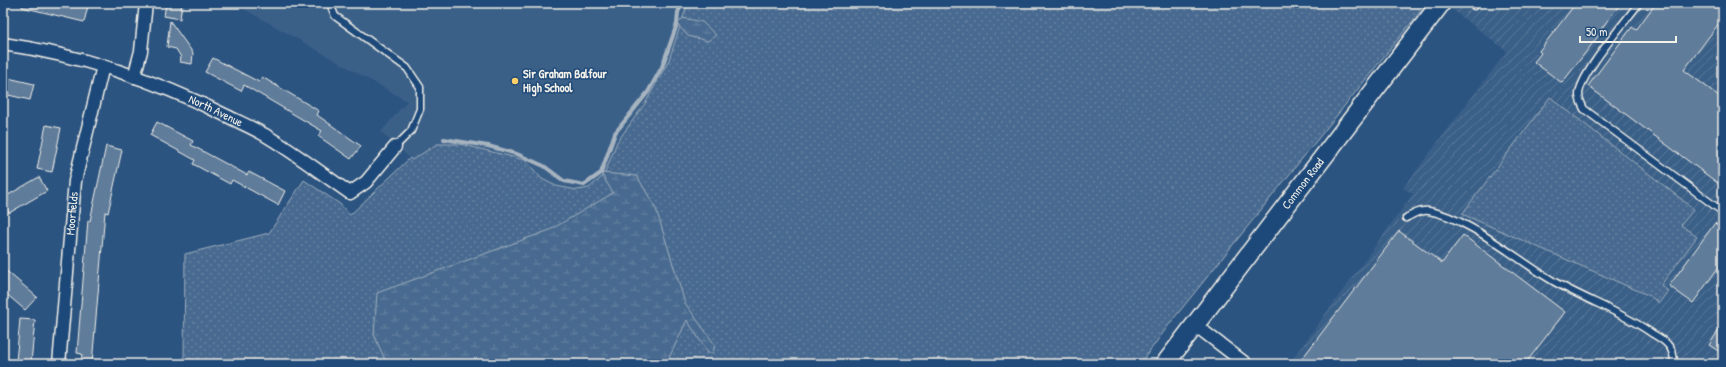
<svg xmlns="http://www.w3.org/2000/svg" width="1726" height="367" viewBox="0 0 1726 367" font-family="'Patrick Hand',sans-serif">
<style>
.built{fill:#3b6088}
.industrial{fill:url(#industrial-furrows)}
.grass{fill:url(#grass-dots);stroke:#9eaebc}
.wetland{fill:url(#wetland-marsh);stroke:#9eaebc}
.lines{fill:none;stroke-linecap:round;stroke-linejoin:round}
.stream{stroke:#a7b4c0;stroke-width:4}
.building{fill:#5e7b9a;stroke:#f4f1e8}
.lane-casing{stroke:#f4f1e8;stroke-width:9}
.street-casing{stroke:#f4f1e8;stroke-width:15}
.secondary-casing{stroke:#f4f1e8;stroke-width:21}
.lane{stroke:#1f4a7a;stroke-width:6}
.street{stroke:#1f4a7a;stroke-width:12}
.secondary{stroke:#1f4a7a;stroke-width:18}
.poi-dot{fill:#ffd166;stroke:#1f4a7a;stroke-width:1.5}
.labels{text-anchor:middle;stroke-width:3;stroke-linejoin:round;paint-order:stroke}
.poi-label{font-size:12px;font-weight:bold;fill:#f4f1e8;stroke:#1f4a7a;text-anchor:start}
.street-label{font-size:12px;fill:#f4f1e8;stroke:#1f4a7a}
</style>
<defs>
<pattern id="industrial-furrows" width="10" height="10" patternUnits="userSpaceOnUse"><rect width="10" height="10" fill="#3b6088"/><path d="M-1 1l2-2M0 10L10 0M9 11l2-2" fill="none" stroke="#587799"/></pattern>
<pattern id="grass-dots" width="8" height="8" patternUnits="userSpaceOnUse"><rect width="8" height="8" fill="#496b90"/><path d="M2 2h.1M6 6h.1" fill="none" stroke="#6481a0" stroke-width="1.8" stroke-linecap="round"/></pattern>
<pattern id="wetland-marsh" width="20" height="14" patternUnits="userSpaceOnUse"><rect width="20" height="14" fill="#496b90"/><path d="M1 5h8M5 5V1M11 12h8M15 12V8" fill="none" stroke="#6481a0"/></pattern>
</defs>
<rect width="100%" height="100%" fill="#2c5481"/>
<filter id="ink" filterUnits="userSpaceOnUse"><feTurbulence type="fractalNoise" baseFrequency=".025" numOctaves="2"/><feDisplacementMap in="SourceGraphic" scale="8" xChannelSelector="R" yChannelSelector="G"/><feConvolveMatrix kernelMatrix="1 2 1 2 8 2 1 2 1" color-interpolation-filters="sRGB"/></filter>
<g filter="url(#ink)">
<path class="built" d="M245 3H689L684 14 669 60 646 102 617 142 604 175 589 188 577 190 556 186 542 179 525 160 437 144 412 160 381 132 407 101 244 9Z"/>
<path class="industrial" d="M1453 3H1723V364H1289L1413 194 1403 188 1507 51 1450 8Z"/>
<path class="grass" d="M689 3H1427L1171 322 1140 364H182L184 358 185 254 269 233 304 180 340 204 350 215 410 158 412 160 437 144H460L525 160 542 179 556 186 577 190 589 188 604 175 617 142 646 102 669 60 684 14Z
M1550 97 1694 209 1681 225 1697 237 1661 285 1668 291 1659 303 1650 296 1462 214Z"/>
<path class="wetland" d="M683 18 702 22 716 35 708 41 688 36 677 24Z
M601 173 637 176 656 209 685 303 715 345 713 353H708L687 320 666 364H387L374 335 377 293 550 230 613 193Z"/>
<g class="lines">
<path class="stream" d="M444 139 488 146 517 154 544 166 564 181 584 185 601 173 615 133 648 92 662 67 677 24 678 12 683 3"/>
</g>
<path class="building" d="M22 3H77L88 6 84 22 22 7Z
M166 3H182L180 19 164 16Z
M1576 3H1621L1601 29 1603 30 1562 83 1534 62 1541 53 1539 51Z
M1656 3H1723V18L1684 70 1723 99V187L1588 86 1632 27 1636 30Z
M170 21 193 53 192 64 180 62 181 57 176 49 167 47Z
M213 58 259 82 262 77 319 111 317 115 361 146 351 159 318 136 322 131 244 85 241 91 205 72Z
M8 78 34 84 30 100 4 94Z
M157 122 193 141 191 145 247 175 249 172 285 191 278 205 232 180 230 184 193 164 195 160 150 135Z
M46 125 61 128 52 172 37 169Z
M106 146 122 150 108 213 105 212 92 364H81L82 354 77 353 88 220 90 221Z
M39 177 47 191 9 213 3 203V198Z
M1715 223 1723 229V261L1693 303 1669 286Z
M1399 231 1442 263 1463 235 1565 312 1525 364H1298Z
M3 268 37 297 25 310 3 291Z
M20 319 35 320 31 363 16 362Z
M1723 324V354L1709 345Z"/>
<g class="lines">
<defs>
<path id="lane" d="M330 3 335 16 407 68 420 87V109L411 131 395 147
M1639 3C1626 21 1579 75 1579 95 1579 99 1582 105 1584 109L1723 212
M1474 6 1476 3
M1406 218C1413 214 1420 210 1429 211 1469 218 1517 260 1553 281 1586 300 1622 312 1653 334 1658 337 1664 340 1668 345 1673 350 1674 357 1674 364"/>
<g id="street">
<path id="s1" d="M3 44C81 55 157 81 227 116 239 122 253 128 265 135 294 152 322 174 350 193L366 182 395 147"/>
<path d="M134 77 141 51 146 3"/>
<path d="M1195 325 1246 364"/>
<path id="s2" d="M59 364 75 181 103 66"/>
</g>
<g id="secondary">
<path id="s3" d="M1165 364 1441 3"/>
</g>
</defs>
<use href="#lane" class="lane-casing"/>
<use href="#street" class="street-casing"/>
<use href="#secondary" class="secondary-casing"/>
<use href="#lane" class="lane"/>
<use href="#street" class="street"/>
<use href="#secondary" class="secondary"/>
</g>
</g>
<circle class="poi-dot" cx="515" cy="81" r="4"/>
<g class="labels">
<g class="poi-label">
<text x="523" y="78">Sir Graham Balfour<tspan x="523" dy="14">High School</tspan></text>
</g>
<g class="street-label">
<text dy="4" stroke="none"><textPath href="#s1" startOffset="224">North Avenue</textPath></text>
<text dy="4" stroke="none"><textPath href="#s3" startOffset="227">Common Road</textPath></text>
<text dy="4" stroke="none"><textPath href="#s2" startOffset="151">Moorfields</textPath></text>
</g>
</g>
<rect width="1726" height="367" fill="none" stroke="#1f4a7a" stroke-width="16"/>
<rect x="8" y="8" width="1710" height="351" fill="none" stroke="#f4f1e8" stroke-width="1.5" filter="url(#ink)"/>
<path d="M1580 36v6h96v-6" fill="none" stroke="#f4f1e8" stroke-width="2"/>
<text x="1586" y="36" font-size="12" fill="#f4f1e8" stroke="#1f4a7a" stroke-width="3" paint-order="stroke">50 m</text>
</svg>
